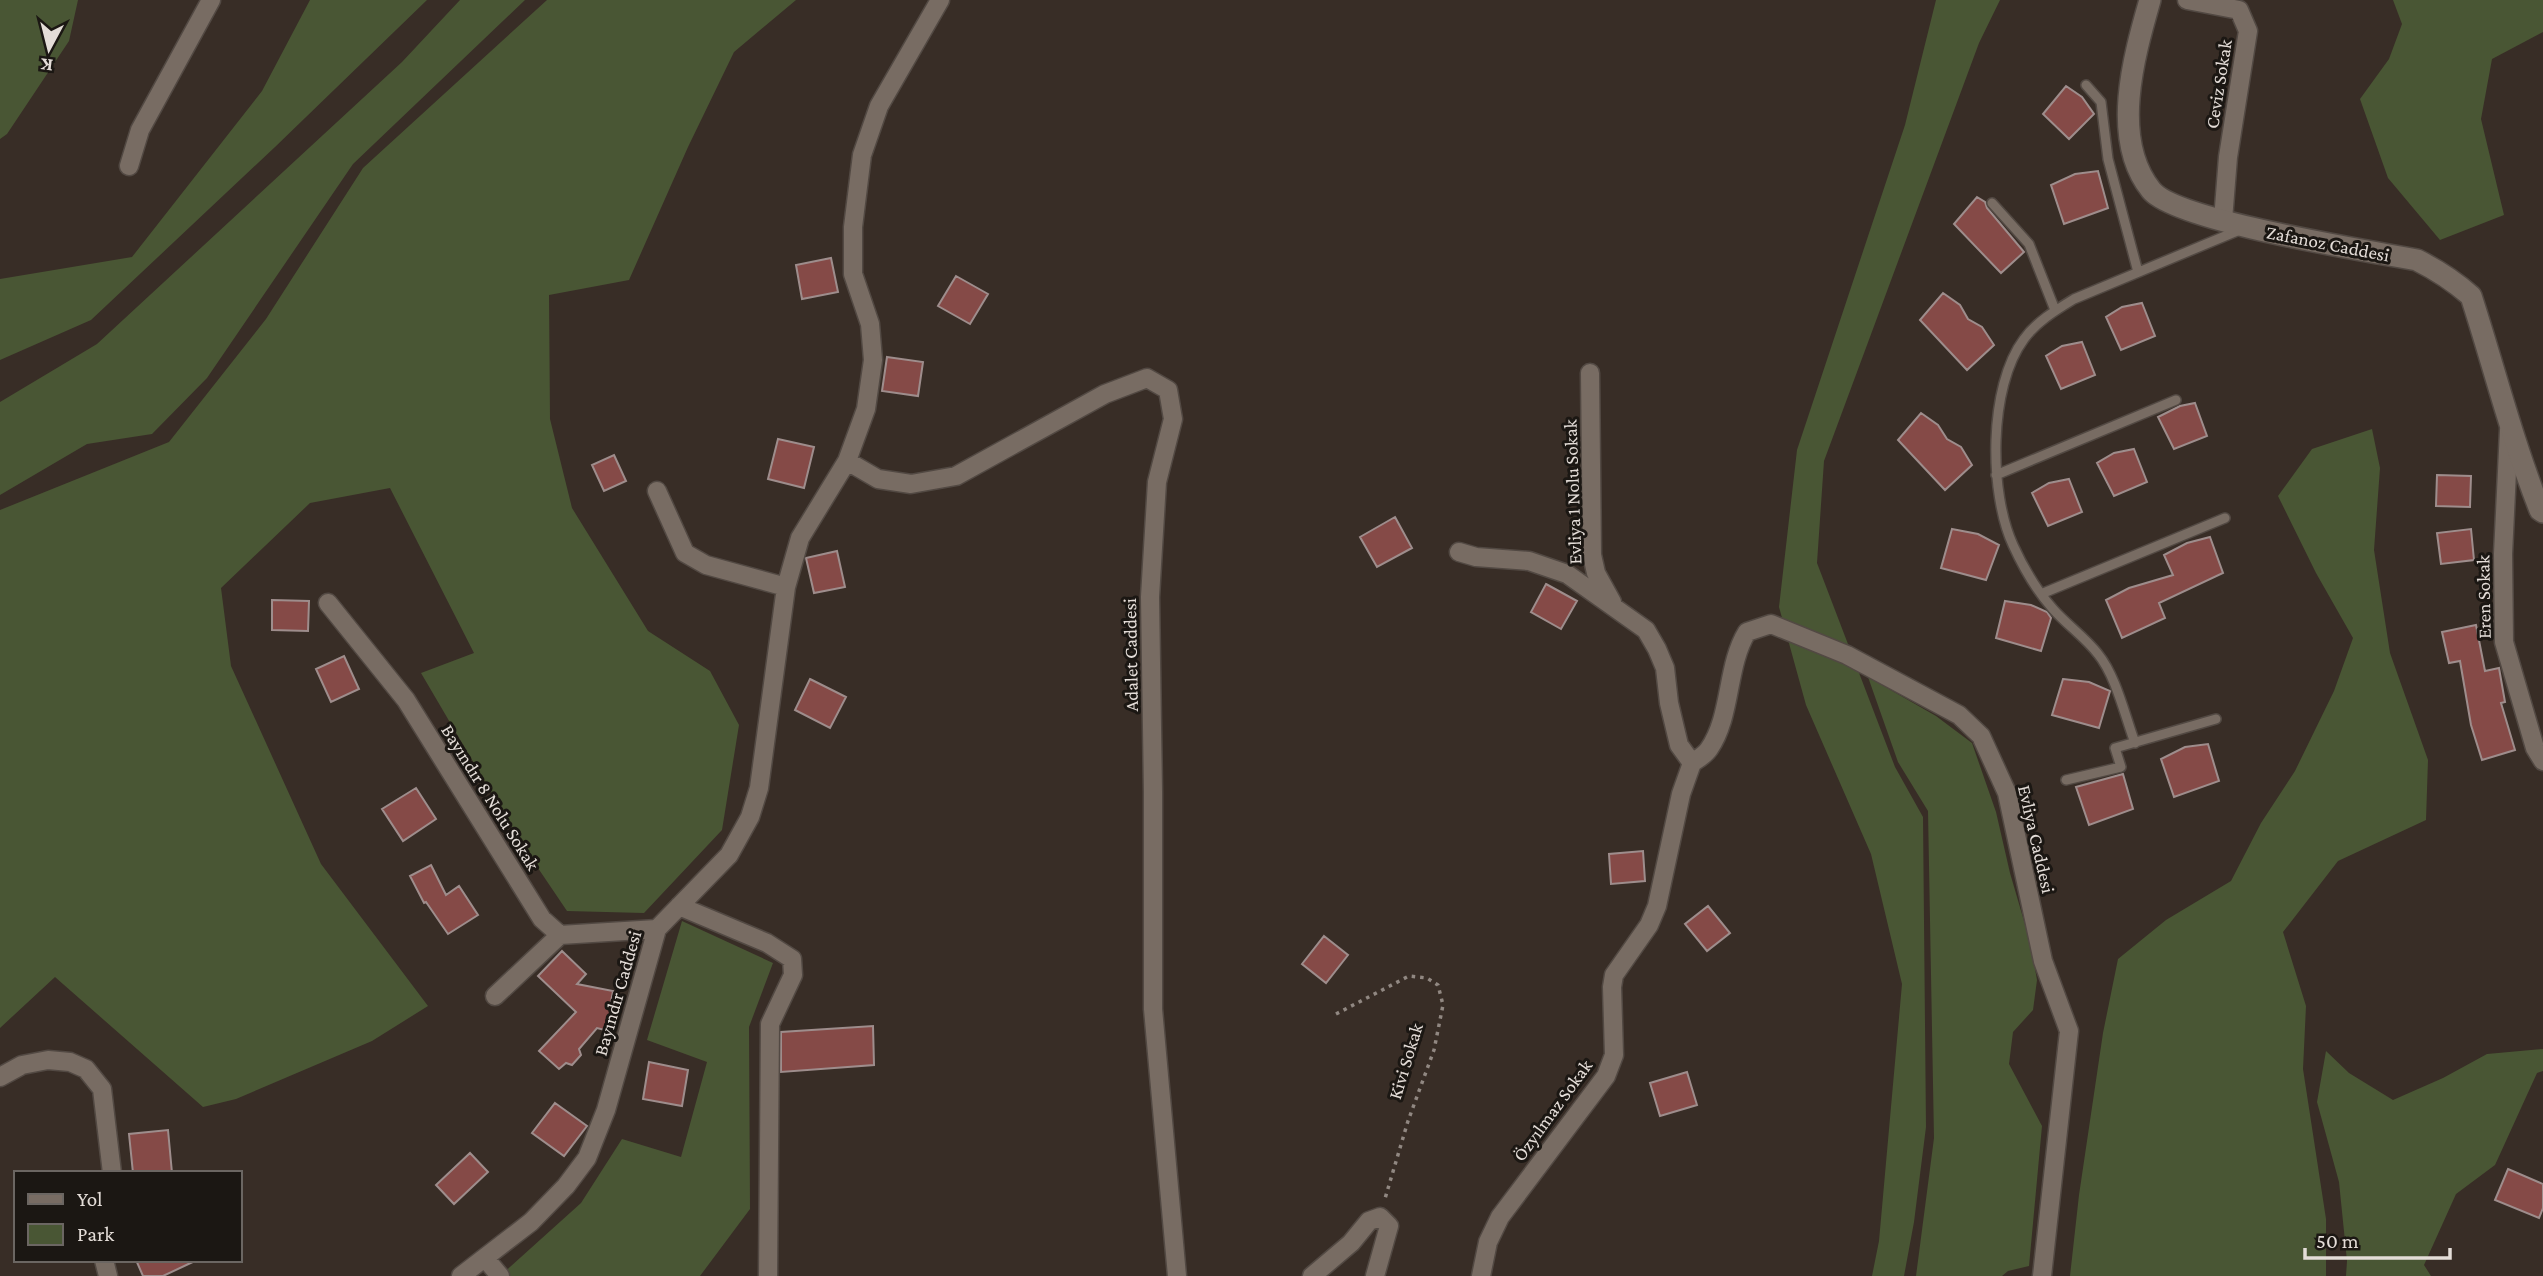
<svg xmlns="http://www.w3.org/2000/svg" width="2543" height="1276" viewBox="0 0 2543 1276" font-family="'Crimson Pro',serif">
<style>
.green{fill:#495634}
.building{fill:#854a47;stroke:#9e8d8c;stroke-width:2}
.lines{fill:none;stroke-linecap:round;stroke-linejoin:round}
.service-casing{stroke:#524943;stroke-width:12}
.minor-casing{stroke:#524943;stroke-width:21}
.tertiary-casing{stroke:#524943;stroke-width:24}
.path{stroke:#918882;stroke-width:3.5;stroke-dasharray:3.5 5;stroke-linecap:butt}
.service{stroke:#786c63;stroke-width:9}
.minor{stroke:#786c63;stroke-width:18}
.tertiary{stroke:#786c63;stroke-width:21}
.labels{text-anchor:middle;stroke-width:6;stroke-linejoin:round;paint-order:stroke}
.street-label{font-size:19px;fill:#e4ddd8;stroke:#1b1713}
</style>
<rect width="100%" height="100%" fill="#382d26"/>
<path class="green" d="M0 0H78L69 41 7 134 0 139Z
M310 0H427L275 147 91 320 0 360V279L132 257 262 91Z
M460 0H525L353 164 207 378 152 434 87 444 0 495V402L97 344 402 62Z
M547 0H796L734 52 688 147 629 280 549 295 550 419 572 508 648 631 710 671 739 725 722 830 644 913 567 911 519 840 421 673 474 653 390 488 310 503 221 588 231 666 321 864 428 1006 372 1041 236 1099 203 1107 55 977 0 1028V510L169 442 266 319 363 168Z
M1936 0H2000L1979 43 1824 461 1817 563 1895 767 1923 817 1926 1127 1914 1222 1904 1276H1872L1879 1241 1902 984 1871 854 1806 705 1779 607 1797 450 1905 125Z
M2393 0H2543V32L2492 59 2481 119 2504 215 2440 240 2388 178 2360 99 2389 59 2402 24Z
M2372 429 2380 468 2374 550 2390 653 2428 760 2426 820 2338 861 2283 932 2306 1006 2303 1069 2326 1219V1276H2070L2079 1195 2103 1033 2118 959 2166 920 2231 881 2261 823 2295 771 2334 691 2353 638 2316 573 2278 496 2312 449Z
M1868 677 1936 716 1972 743 1996 812 2010 873 2031 945 2037 980 2033 1010 2013 1032 2009 1064 2042 1126 2029 1266 2008 1271 2002 1276H1916L1934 1138 1928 811 1898 762Z
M682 921 773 963 749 1027 750 1209 700 1276H500L581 1203 622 1139 681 1157 707 1062 647 1040Z
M2543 1049V1071L2537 1073 2495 1165 2456 1194 2424 1265 2431 1276H2346L2347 1261 2339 1182 2317 1102 2326 1051 2349 1073 2393 1100 2443 1078 2487 1054Z"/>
<path class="building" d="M2066 86 2082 97 2094 114 2069 139 2043 114Z
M2098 171 2108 208 2064 224 2051 185 2075 174Z
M1977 197 1985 202 1987 208 2024 252 2001 273 1954 224Z
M831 258 838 292 802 299 796 265Z
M956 276 988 294 970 324 938 306Z
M1943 293 1960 305 1968 319 1982 327 1994 345 1967 370 1920 320Z
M2142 303 2155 336 2121 350 2106 317 2122 307Z
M2082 342 2095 375 2061 389 2046 356 2062 346Z
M887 357 923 362 918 396 882 391Z
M2195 403 2207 436 2174 449 2158 417 2180 406Z
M1921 413 1938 425 1947 439 1961 447 1972 465 1945 490 1898 440Z
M778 439 814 447 804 488 768 479Z
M2134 449 2147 482 2114 496 2097 463 2114 453Z
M614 455 626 481 604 491 592 465Z
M2437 475 2471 476 2470 507 2436 506Z
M2069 479 2082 512 2048 526 2032 493 2049 483Z
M1395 517 1412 548 1377 567 1360 537Z
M1952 529 1978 534 1999 545 1986 580 1941 568Z
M2471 529 2474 560 2441 564 2437 533Z
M2210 537 2223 573 2159 603 2165 618 2122 638 2106 600 2129 588 2173 575 2164 555 2187 543Z
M837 551 845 587 814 593 806 558Z
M1546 584 1577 601 1561 629 1531 612Z
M272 600 309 601 308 631 272 630Z
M2005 601 2031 605 2047 612 2051 618 2041 651 1996 638Z
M2476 625 2485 671 2499 668 2505 702 2501 703 2515 750 2482 760 2471 725 2460 661 2449 663 2442 632Z
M344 656 359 689 331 702 316 669Z
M810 679 846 697 830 728 795 710Z
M2063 679 2089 682 2110 691 2099 728 2052 715Z
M2208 744 2219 781 2174 797 2161 759 2185 747Z
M2123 774 2133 809 2089 825 2076 787Z
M416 788 436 819 403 841 382 809Z
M1643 851 1645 881 1611 884 1609 854Z
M431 865 446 895 459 886 478 915 448 934 426 902 424 903 410 876Z
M1708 906 1730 933 1707 951 1685 924Z
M1324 936 1348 955 1326 983 1302 964Z
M562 951 586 974 577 984 613 991 611 1002 616 1007 613 1020 607 1021 605 1030 597 1028 579 1049 581 1055 572 1065 566 1063 559 1069 539 1051 576 1012 538 976Z
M873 1026 874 1065 781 1072V1032Z
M649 1062 688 1070 682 1106 643 1099Z
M1687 1072 1697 1105 1660 1116 1650 1083Z
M555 1103 587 1126 564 1156 532 1133Z
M168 1130 172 1173H133L129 1134Z
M470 1153 488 1172 454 1204 436 1185Z
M2508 1169 2543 1184V1208L2539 1218 2495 1200Z
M136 1260H197L163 1276H143Z"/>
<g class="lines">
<defs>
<path id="service" d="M2086 85 2101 102 2108 159 2138 272
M1992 203 2029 244 2055 310
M1996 475 2176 400
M2041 594 2225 518
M2135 743C2125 716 2116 676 2098 654 2085 637 2067 625 2053 609 2037 591 2023 567 2013 545 1989 493 1988 387 2024 339 2036 322 2056 310 2074 299L2242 229
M2066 780 2121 767 2115 748 2216 719"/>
<path id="minor" d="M2187 0 2239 10 2248 31 2228 157 2223 220
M129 166 140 130 211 0
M1590 373 1592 555 1596 573 1612 602
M2509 430 2503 554 2504 642 2535 748 2543 761
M847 461 878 479 911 484 956 476 1105 394 1147 378 1168 390 1173 419 1157 482 1150 597 1153 792V1009L1177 1276
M657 491 685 553 706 565 786 587
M1459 552 1476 557 1529 561 1567 574 1646 630 1657 649 1665 668 1669 703 1679 745 1692 763
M328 603 406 700 542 919 560 935 657 929
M1692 763C1698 759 1705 755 1709 749 1732 716 1726 666 1747 632L1771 624 1847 655 1959 715 1981 736 2007 793 2043 961 2069 1031 2042 1276
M679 906 767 943 792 959 793 975 770 1024 768 1276
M495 996 560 935
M0 1077 22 1065 48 1060 70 1062 86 1069 102 1089 112 1173
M485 1258 500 1276
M104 1260 108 1276
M461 1276 531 1222 566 1186 587 1158 606 1110 657 929 729 855 750 817 759 788 786 587 800 538 847 461 866 409 873 360 870 324 853 274V227L862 155 879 106 940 0
M1312 1276 1351 1243 1369 1221 1380 1217 1389 1226 1375 1276
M1481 1276 1488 1242 1500 1217 1606 1076 1614 1055 1612 987 1614 975 1649 925 1657 906 1681 794 1692 763"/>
<path id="tertiary" d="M2150 0C2134 56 2110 139 2151 190 2175 221 2369 251 2417 260 2437 270 2454 281 2471 296 2494 367 2512 440 2540 510L2543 512"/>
</defs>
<use href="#service" class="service-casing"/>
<use href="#minor" class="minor-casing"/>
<use href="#tertiary" class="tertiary-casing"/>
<path class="path" d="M1336 1014 1409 976 1427 978 1438 985 1443 1005 1434 1050 1408 1121 1384 1202"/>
<use href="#service" class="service"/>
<use href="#minor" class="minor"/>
<use href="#tertiary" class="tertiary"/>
</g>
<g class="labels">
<g class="street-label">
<text transform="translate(2218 84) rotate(-81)" y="7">Ceviz Sokak</text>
<text transform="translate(2328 243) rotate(11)" y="7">Zafanoz Caddesi</text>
<text transform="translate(1572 492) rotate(-92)" y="7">Evliya 1 Nolu Sokak</text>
<text transform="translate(2483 597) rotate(-91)" y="7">Eren Sokak</text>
<text transform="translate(1130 655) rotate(-91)" y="7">Adalet Caddesi</text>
<text transform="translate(491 797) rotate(58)" y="7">Bayındır 8 Nolu Sokak</text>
<text transform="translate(2037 839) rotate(77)" y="7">Evliya Caddesi</text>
<text transform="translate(617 993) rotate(-74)" y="7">Bayındır Caddesi</text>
<text transform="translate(1405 1061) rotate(-73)" y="7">Kivi Sokak</text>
<text transform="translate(1552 1110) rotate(-54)" y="7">Özyılmaz Sokak</text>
</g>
</g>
<rect x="14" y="1171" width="228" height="91" fill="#1b1713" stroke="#6b6662" stroke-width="2"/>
<rect x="28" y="1194" width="35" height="10" fill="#786c63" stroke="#6b6662" stroke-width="2"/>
<text x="77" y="1206" font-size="21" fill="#e4ddd8">Yol</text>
<rect x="28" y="1224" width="35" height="21" fill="#495634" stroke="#6b6662" stroke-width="2"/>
<text x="77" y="1241" font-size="21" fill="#e4ddd8">Park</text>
<g transform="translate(49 49) rotate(187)" stroke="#1b1713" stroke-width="5" paint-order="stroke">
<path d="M0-5L12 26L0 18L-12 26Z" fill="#e4ddd8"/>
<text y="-10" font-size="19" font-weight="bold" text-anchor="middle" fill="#e4ddd8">K</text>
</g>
<path d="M2305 1248v10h145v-10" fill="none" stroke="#e4ddd8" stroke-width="3.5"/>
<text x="2316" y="1248" font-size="21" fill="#e4ddd8" stroke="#1b1713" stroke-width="5" paint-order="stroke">50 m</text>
</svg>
